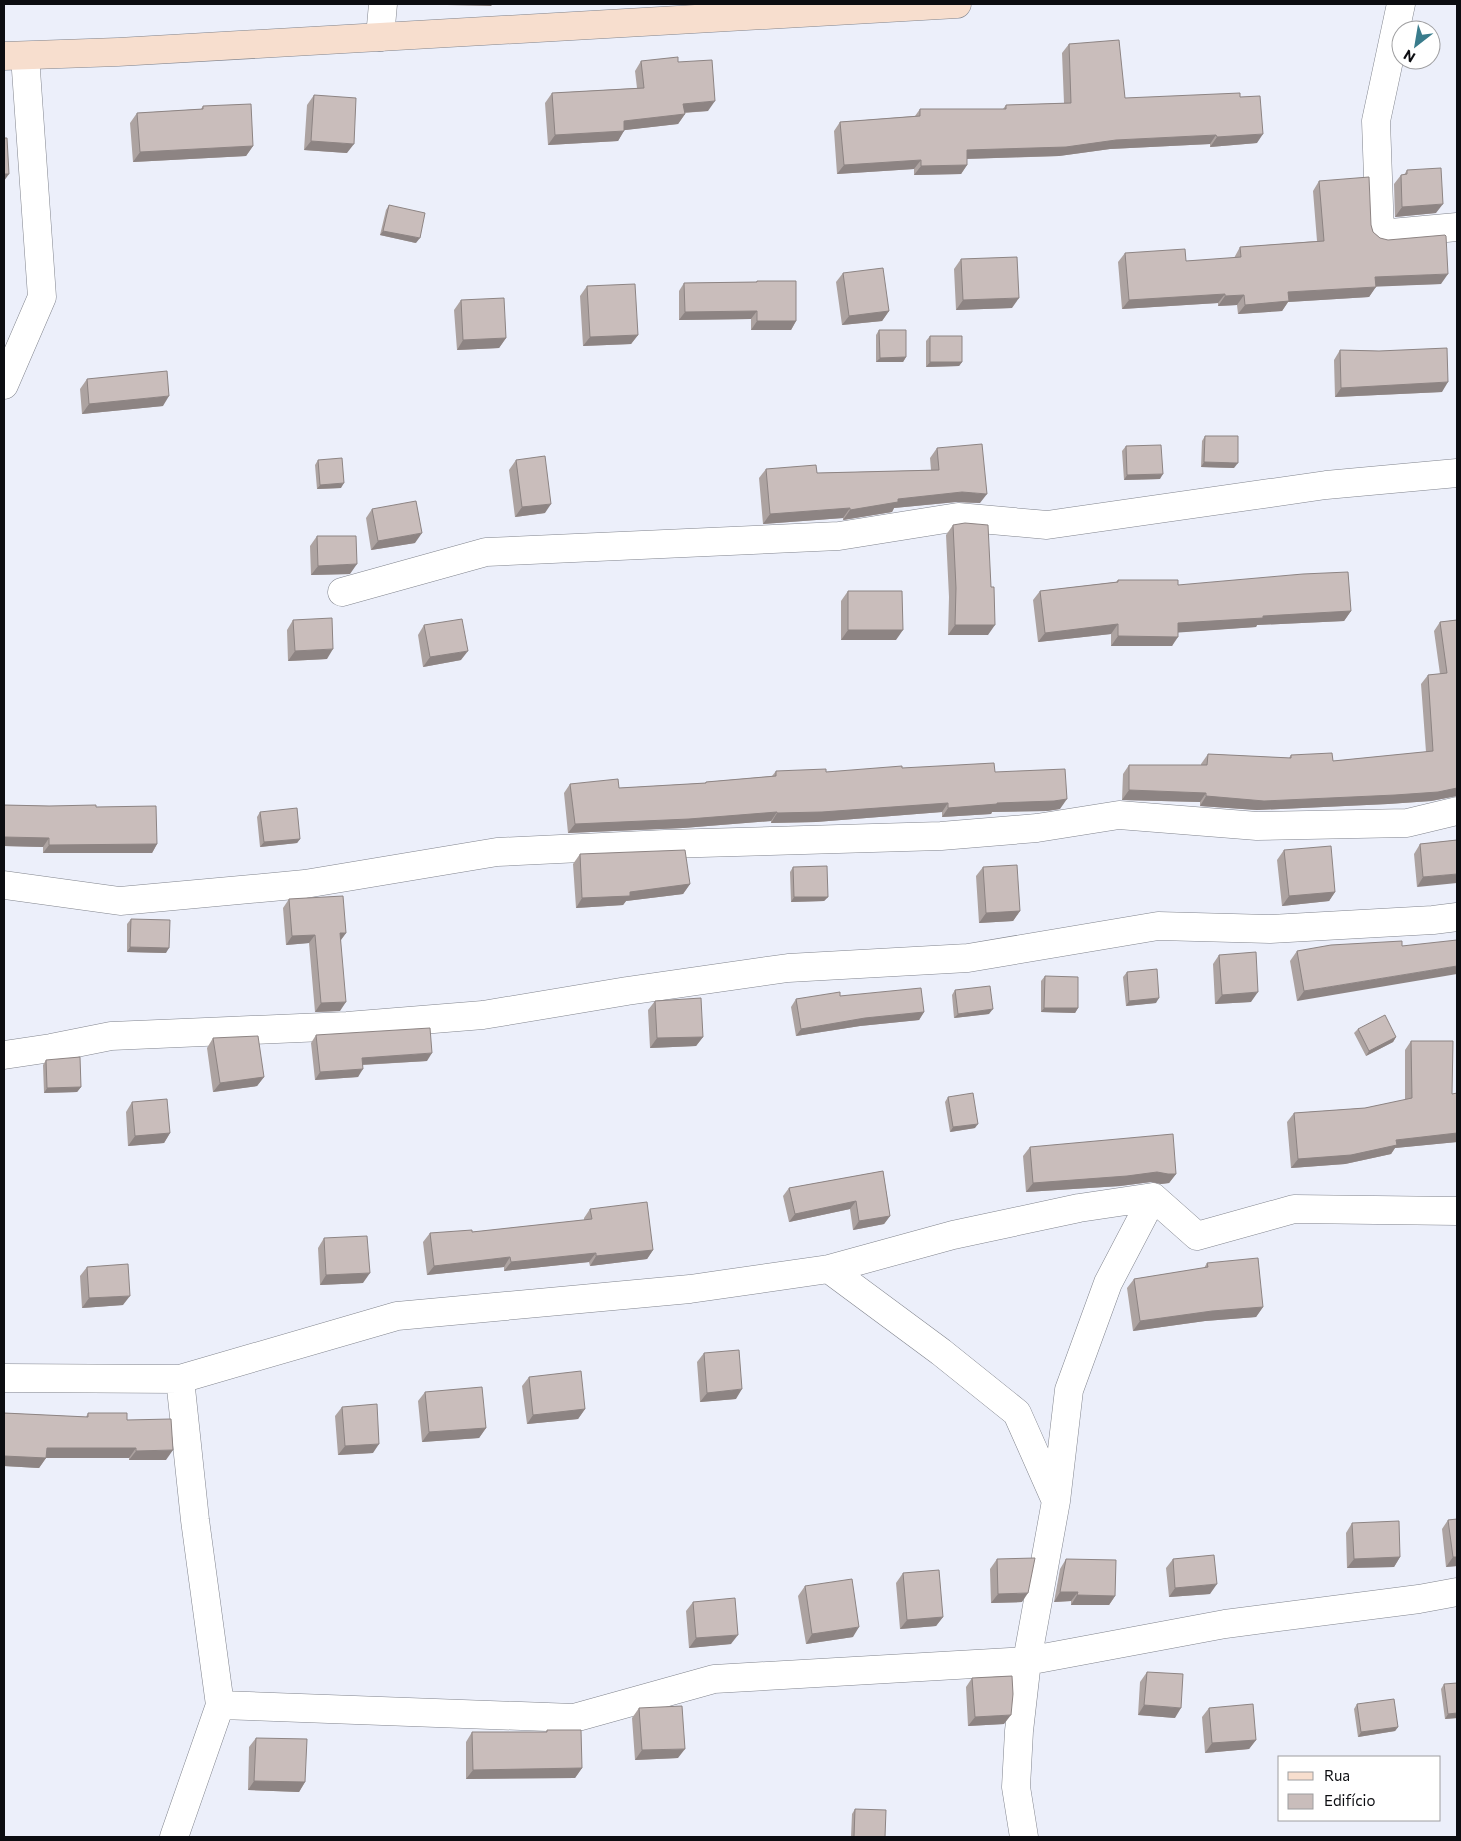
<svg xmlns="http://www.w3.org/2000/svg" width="1461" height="1841" viewBox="0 0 1461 1841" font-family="Commissioner,sans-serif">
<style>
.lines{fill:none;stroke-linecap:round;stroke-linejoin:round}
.street-casing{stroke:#81848d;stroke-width:29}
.secondary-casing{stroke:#81848d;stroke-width:29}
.street{stroke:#fff;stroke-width:28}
.secondary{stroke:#f7dece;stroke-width:28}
.wall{fill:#ada3a1}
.shaded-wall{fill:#8d8483}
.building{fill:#c9bdbb;stroke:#8d8483}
</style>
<rect width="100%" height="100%" fill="#eceffa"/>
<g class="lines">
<defs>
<path id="street" d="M1401 4 1376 121 1380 234 1457 227
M380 37 383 4
M4 385 42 297 25 56
M342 592 486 552 839 536 958 517 1047 525 1326 485 1457 473
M4 885 120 901 305 884 497 852 665 844 941 836 1037 828 1119 815 1257 826 1407 823 1457 811
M4 1055 51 1048 111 1036 347 1026 483 1015 627 991 788 968 968 958 1158 926 1270 929 1433 920 1457 917
M829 1269 941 1352 1017 1413 1056 1501
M4 1378 180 1379 397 1316 690 1289 829 1269 953 1235 1079 1208 1153 1197 1197 1236 1294 1209 1457 1211
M220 1705 574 1718 714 1679 1027 1661 1225 1624 1419 1599 1457 1592
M174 1837 220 1705 195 1520 180 1379
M1024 1837 1016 1787 1019 1731 1027 1661 1056 1501 1069 1390 1108 1283 1153 1197"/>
<path id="secondary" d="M4 56 118 52 957 4"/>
</defs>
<use href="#street" class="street-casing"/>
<use href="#secondary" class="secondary-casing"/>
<use href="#street" class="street"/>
<use href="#secondary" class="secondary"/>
</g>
<path class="wall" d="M1069 44 1125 98 1240 97 1257 143 1210 147V144L1110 149 1059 156 967 159V165L961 174 914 175V169L837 174 834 131 840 122 915 116 920 109H1003L1006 105 1064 103 1062 53Z
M641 61 678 62 708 111 684 113 685 114 678 124 624 130 618 141 548 145 545 103 552 93 637 88 635 71Z
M314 95 347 153 304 150 307 105Z
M203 106 253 146 246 156 133 162 130 123 137 113 201 109Z
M1407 170 1436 213 1395 217 1394 184 1401 175H1404Z
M1319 181 1371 225 1373 232 1380 238 1441 284 1376 286 1369 297 1288 302 1282 311 1238 314 1237 305 1218 306V303L1122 309 1118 262 1125 253 1186 261 1234 258 1240 247 1317 241 1313 191Z
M389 205 416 243 380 235 386 210Z
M961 259 1012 308 956 310 954 269Z
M843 273 889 311 882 321 842 325 836 282Z
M757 281 796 321 791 330H751V319L679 320V291L684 283 756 282Z
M587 286 638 335 631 344 583 346 580 296Z
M461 300 506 338 499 348 457 350 454 310Z
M879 330 906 357 903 362H876V335Z
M930 336 962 362 959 366 926 367V341Z
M1340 350 1379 351 1442 392 1335 397 1334 360Z
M87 379 163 406 82 414 80 389Z
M1205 436 1234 468 1201 467 1202 441Z
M1126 446 1160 479 1124 480 1122 451Z
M937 448 980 503 956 502 894 508 892 512 843 520V518L763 524 759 478 766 469 817 473 931 470 930 458Z
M318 460 341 488 317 489 315 465Z
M516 460 545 513 515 517 509 470Z
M372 509 415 543 371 550 366 518Z
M953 525 988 635H948L949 597 946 535Z
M317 536 350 574 311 575 310 546Z
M1118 580 1178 585 1351 611 1344 621 1257 625 1256 627 1178 632 1172 646H1111V634L1038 642 1033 600 1040 591 1116 582Z
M848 591 896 640H841V601Z
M293 620 327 659 288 661 287 630Z
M1457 620V796L1431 801 1388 804 1257 810 1200 806V802L1122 800 1123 774 1129 765H1201V764L1208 754 1289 758 1291 755 1333 761 1426 752 1421 684 1428 675 1440 674 1434 631 1440 622Z
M424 625 461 660 423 667 418 635Z
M902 768 995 772 1060 809 1047 811 992 812 991 814 942 817V812L816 822 771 823V821L683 828 568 833 564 793 570 784 619 788 705 783 706 782 772 776 776 771 826 772Z
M4 805 96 807 157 844 152 853H43V847L4 846Z
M260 812 300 839 297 843 260 847 257 817Z
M1457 840 1417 887 1414 854 1420 844Z
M1284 850 1335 892 1329 901 1282 906 1277 860Z
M580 854 690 884 683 894 626 901 623 905 576 908 573 864Z
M793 867 828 897 824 901 791 902 790 872Z
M983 867 1020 911 1013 921 979 923 976 876Z
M289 899 346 933 341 940 340 1011 315 1012 309 943 286 945 283 908Z
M131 919 166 953 127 952V924Z
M1402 941 1297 1001 1290 961 1297 951Z
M1219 955 1251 1002 1215 1004 1213 964Z
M1127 972 1156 1003 1126 1006 1123 977Z
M1045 976 1078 1008 1075 1013 1041 1012V981Z
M955 990 989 1014 954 1018 952 995Z
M840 996 924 1012 919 1020 860 1026 796 1036 791 1007 796 999Z
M655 1001 703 1037 696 1046 650 1048 648 1010Z
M1358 1029 1396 1037 1393 1042 1366 1056 1354 1033Z
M316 1035 427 1061 363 1065 358 1077 315 1080 311 1043Z
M213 1038 264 1077 257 1086 213 1092 207 1048Z
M1411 1041 1452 1094 1457 1142 1395 1148 1391 1154 1345 1164 1291 1168 1287 1122 1294 1113 1365 1108 1405 1100V1050Z
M46 1060 81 1087 77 1092 44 1093 43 1065Z
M948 1097 975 1128 950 1132 945 1102Z
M132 1102 170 1133 164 1143 128 1146 126 1112Z
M1030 1147 1176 1174 1169 1183 1161 1184 1151 1182 1120 1186 1026 1192 1023 1156Z
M883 1171 890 1216 884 1224 853 1230 850 1209 789 1222 783 1196 789 1188Z
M590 1209 653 1250 647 1259 590 1266 589 1262 504 1271V1267L427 1275 423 1242 430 1233 472 1232 584 1220V1218Z
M324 1238 363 1283 320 1285 318 1248Z
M1207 1263 1263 1307 1256 1317 1205 1321 1133 1331 1127 1288 1134 1279 1204 1268Z
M87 1267 123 1305 82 1308 80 1276Z
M704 1353 736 1399 700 1402 697 1362Z
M529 1377 585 1409 578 1419 527 1424 522 1386Z
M425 1392 486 1428 479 1438 422 1442 418 1401Z
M342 1407 373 1453 338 1455 335 1416Z
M4 1413 86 1417 88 1413 127 1420 166 1460H129V1458H46L39 1468 4 1466Z
M1457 1519V1566L1446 1567 1442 1529 1448 1520Z
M1352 1523 1400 1557 1394 1567 1347 1568 1346 1533Z
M997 1559 1022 1602 991 1603 990 1569Z
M1066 1559 1115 1596 1109 1605H1071V1601L1054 1602 1060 1569Z
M1173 1559 1210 1594 1169 1597 1166 1568Z
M903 1573 943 1617 936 1626 900 1629 896 1583Z
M805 1586 853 1637 806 1644 798 1596Z
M693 1602 731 1644 689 1648 686 1611Z
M1147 1672 1175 1718 1138 1715 1140 1682Z
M972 1678 1004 1724 968 1726 966 1687Z
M1444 1684 1457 1718 1445 1719 1441 1689Z
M1357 1704 1398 1727 1395 1731 1358 1737 1354 1709Z
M639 1708 678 1758 635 1760 632 1718Z
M1209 1708 1256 1740 1249 1749 1205 1753 1202 1717Z
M547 1730 582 1768 575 1778 466 1779V1742L472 1732H546Z
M256 1738 305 1782 299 1792 248 1790 249 1747Z
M855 1809 885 1837H851L852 1814Z"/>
<path class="shaded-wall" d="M448 4H493L491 6 447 5Z
M715 101 708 111 677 113 683 104Z
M685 114 678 124 617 131 624 121Z
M624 131 618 141 548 145 555 135Z
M1263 134 1257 143 1210 147 1217 137Z
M1216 135 1210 144 1110 149 1059 156 961 159 967 150 1116 140Z
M311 141 354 144 347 153 304 150Z
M253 146 246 156 133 162 140 152Z
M921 160 914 169 837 174 844 165Z
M967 165 961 174 914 175 921 166Z
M4 174H9L4 181Z
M1443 204 1436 213 1395 217 1402 207Z
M383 231 420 238 416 243 380 235Z
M1448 274 1441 284 1368 287 1375 277Z
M1376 287 1369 297 1288 302 1282 311 1238 314 1245 305 1288 292Z
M1225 294 1218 303 1122 309 1129 300Z
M1244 295 1237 305 1218 306 1225 296Z
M1019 298 1012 308 956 310 963 300Z
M757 311 751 319 679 320 685 312Z
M889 311 882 321 842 325 849 316Z
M757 321H796L791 330H751Z
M638 335 631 344 583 346 590 337Z
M506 338 499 348 457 350 463 340Z
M906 357 903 362H876L880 358Z
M930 362H962L959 366 926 367Z
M1448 382 1442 392 1335 397 1341 388Z
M169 396 163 406 82 414 89 404Z
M1204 462 1238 463 1234 468 1201 467Z
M1163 474 1160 479 1124 480 1127 475Z
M344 483 341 488 317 489 320 485Z
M962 492 987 494 980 503 956 502 894 508 892 512 843 520 850 510 898 499Z
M551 504 545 513 515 517 522 507Z
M850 508 843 518 763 524 770 514Z
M422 533 415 543 371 550 378 541Z
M357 564 350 574 311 575 318 566Z
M1351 611 1344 621 1257 625 1256 627 1172 633 1178 623 1263 616Z
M1118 624 1111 634 1038 642 1045 633Z
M955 625H995L988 635H948Z
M848 630H903L896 640H841Z
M1118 636 1178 637 1172 646H1111Z
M333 649 327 659 288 661 295 651Z
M468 651 461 660 423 667 430 657Z
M1457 788V796L1431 801 1388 804 1257 810 1200 806 1206 796Z
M1129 790 1206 793 1200 802 1122 800Z
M1067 799 1060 809 1047 811 992 812 991 814 942 817 948 808 997 803Z
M948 803 942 812 816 822 771 823 777 813Z
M777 812 771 821 683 828 568 833 575 824Z
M4 837 49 838 43 847 4 846Z
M300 839 297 843 260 847 264 842Z
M157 844 152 853H43L49 845Z
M1457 874V883L1417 887 1423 877Z
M690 884 683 894 626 901 623 905 576 908 582 898Z
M1335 892 1329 901 1282 906 1289 896Z
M794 897H828L824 901 791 902Z
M1020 911 1013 921 979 923 986 913Z
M340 933H346L340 941Z
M315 935 309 943 286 945 292 936Z
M130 947 169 948 166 953 127 952Z
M1457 966V974L1297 1001 1304 991Z
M1258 992 1251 1002 1215 1004 1222 995Z
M1159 998 1156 1003 1126 1006 1129 1001Z
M346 1002 340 1011 315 1012 321 1003Z
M1044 1008H1078L1075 1013 1041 1012Z
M993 1009 989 1014 954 1018 958 1014Z
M924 1012 919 1020 860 1026 796 1036 801 1029 865 1018Z
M703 1037 696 1046 650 1048 657 1038Z
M1396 1037 1393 1042 1366 1056 1369 1051Z
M432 1053 427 1061 357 1065 362 1058Z
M363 1069 358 1077 315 1080 320 1072Z
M264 1077 257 1086 213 1092 220 1083Z
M81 1087 77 1092 44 1093 47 1088Z
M978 1124 975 1128 950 1132 953 1127Z
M170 1133 164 1143 128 1146 135 1136Z
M1457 1133V1142L1395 1148 1391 1154 1345 1164 1291 1168 1298 1159 1396 1140Z
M1157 1172 1176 1174 1169 1183 1161 1184 1151 1182 1120 1186 1026 1192 1033 1183Z
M856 1201 850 1209 789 1222 795 1214Z
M890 1216 884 1224 853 1230 859 1221Z
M653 1250 647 1259 590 1266 596 1256Z
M596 1253 589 1262 504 1271 511 1262Z
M510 1257 504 1267 427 1275 434 1266Z
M370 1273 363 1283 320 1285 326 1275Z
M130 1296 123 1305 82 1308 89 1298Z
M1263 1307 1256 1317 1205 1321 1133 1331 1140 1321 1212 1311Z
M742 1389 736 1399 700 1402 707 1393Z
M585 1409 578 1419 527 1424 533 1415Z
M486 1428 479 1438 422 1442 429 1432Z
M379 1444 373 1453 338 1455 345 1446Z
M47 1448H136L129 1458H40Z
M173 1450 166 1460H129L136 1451Z
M4 1456 46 1458 39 1468 4 1466Z
M1400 1557 1394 1567 1347 1568 1354 1559Z
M1453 1557H1457V1566L1446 1567Z
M1217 1584 1210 1594 1169 1597 1175 1588Z
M1060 1592H1078L1071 1601 1054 1602Z
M1028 1593 1022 1602 991 1603 998 1594Z
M1077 1595 1115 1596 1109 1605H1071Z
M943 1617 936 1626 900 1629 907 1620Z
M859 1627 853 1637 806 1644 812 1634Z
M738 1635 731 1644 689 1648 696 1638Z
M1144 1705 1181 1708 1175 1718 1138 1715Z
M1457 1713V1718L1445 1719 1448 1714Z
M1011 1715 1004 1724 968 1726 975 1717Z
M1398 1727 1395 1731 1358 1737 1361 1732Z
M1256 1740 1249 1749 1205 1753 1212 1743Z
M685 1749 678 1758 635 1760 642 1750Z
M582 1768 575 1778 466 1779 473 1770Z
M254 1781 305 1782 299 1792 248 1790Z"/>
<path class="building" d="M1119 40 1125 98 1240 93V97L1260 96 1263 134 1217 137 1216 135 1116 140 1066 147 967 150V165L921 166V160L844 165 840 122 920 116V109H1006V105L1071 103 1069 44Z
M678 57V62L712 60 715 101 683 104 685 114 624 121V131L555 135 552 93 644 88 641 61Z
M314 95 356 98 354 144 311 141Z
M251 104 253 146 140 152 137 113 203 109V106Z
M4 138H7L9 174H4Z
M1441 168 1443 204 1402 207 1401 175 1407 174V170Z
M1369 177 1371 225 1373 232 1380 238 1388 240 1445 235 1446 236 1448 274 1375 277 1376 287 1288 292 1289 301 1245 305 1244 295 1225 296V294L1129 300 1125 253 1185 249 1186 261 1241 257 1240 247 1324 241 1319 181Z
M389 205 425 213 420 238 383 231Z
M1017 257 1019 298 963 300 961 259Z
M883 268 889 311 849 316 843 273Z
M757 281H796V321H757V311L685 312 684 283 757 282Z
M635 284 638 335 590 337 587 286Z
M504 298 506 338 463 340 461 300Z
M879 330H906V357L880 358Z
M930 336H962V362H930Z
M1447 348 1448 382 1341 388 1340 350 1379 351Z
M167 371 169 396 89 404 87 379Z
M1205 436H1238V463L1204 462Z
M982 444 987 494 962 492 898 499V502L850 510V508L770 514 766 469 816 465 817 473 939 470 937 448Z
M1161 445 1163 474 1127 475 1126 446Z
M545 456 551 504 522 507 516 460Z
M342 458 344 483 320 485 318 460Z
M416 501 422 533 378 541 372 509Z
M965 523 988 525 991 587H994L995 625H955L956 588 953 525Z
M317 536H356L357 564 318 566Z
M1348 572 1351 611 1263 616V618L1178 623V637L1118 636V624L1045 633 1040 591 1118 582V580H1178V585L1303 574Z
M848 591H902L903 630H848Z
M332 618 333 649 295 651 293 620Z
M462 619 468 651 430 657 424 625Z
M1457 620V788L1438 792 1395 795 1264 801 1206 796V793L1129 790V765H1207L1208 754 1291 758V755L1332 753 1333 761 1433 751 1428 675 1447 673 1440 622Z
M994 763 995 772 1065 769 1067 799 1054 801 997 803V804L948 808V803L822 812 777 813V812L689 819 575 824 570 784 618 779 619 788 706 783V782L776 776V771L826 769V772L902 766V768Z
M4 805 49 806 96 805V807L156 806 157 844 49 845V838L4 837Z
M297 808 300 839 264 842 260 812Z
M1457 840V874L1423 877 1420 844Z
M1331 846 1335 892 1289 896 1284 850Z
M685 850 690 884 630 892V896L582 898 580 854Z
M1017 865 1020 911 986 913 983 867Z
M827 866 828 897H794L793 867Z
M343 896 346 933H340L346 1002 321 1003 315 935 292 936 289 899Z
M131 919 170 920 169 948 130 947Z
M1457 940V966L1304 991 1297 951 1331 945 1402 941V946Z
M1256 952 1258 992 1222 995 1219 955Z
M1157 969 1159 998 1129 1001 1127 972Z
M1045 976 1078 977V1008H1044Z
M990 986 993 1009 958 1014 955 990Z
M921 988 924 1012 865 1018 801 1029 796 999 840 992V996Z
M701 998 703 1037 657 1038 655 1001Z
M1385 1015 1396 1037 1369 1051 1358 1029Z
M430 1028 432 1053 362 1058 363 1069 320 1072 316 1035Z
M258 1036 264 1077 220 1083 213 1038Z
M1411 1041H1453L1452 1094 1457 1093V1133L1396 1140 1397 1145 1351 1155 1298 1159 1294 1113 1365 1108 1412 1098Z
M80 1057 81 1087 47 1088 46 1060Z
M973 1093 978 1124 953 1127 948 1097Z
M167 1099 170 1133 135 1136 132 1102Z
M1173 1134 1176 1174H1168L1157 1172 1127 1176 1033 1183 1030 1147Z
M883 1171 890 1216 859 1221 856 1201 795 1214 789 1188Z
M647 1202 653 1250 596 1256V1253L511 1262 510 1257 434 1266 430 1233 472 1230V1232L592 1219 590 1209Z
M367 1236 370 1273 326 1275 324 1238Z
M1258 1258 1263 1307 1212 1311 1140 1321 1134 1279 1208 1267 1207 1263Z
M128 1264 130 1296 89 1298 87 1267Z
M739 1350 742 1389 707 1393 704 1353Z
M581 1371 585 1409 533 1415 529 1377Z
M482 1387 486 1428 429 1432 425 1392Z
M377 1404 379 1444 345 1446 342 1407Z
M4 1413 88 1417V1413H127V1420L171 1419 173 1450 136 1451V1448H47L46 1458 4 1456Z
M1457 1519V1557H1453L1448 1520Z
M1399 1521 1400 1557 1354 1559 1352 1523Z
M1214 1555 1217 1584 1175 1588 1173 1559Z
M1035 1558 1028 1593 998 1594 997 1559Z
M1066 1559 1116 1560 1115 1596 1077 1595 1078 1592H1060Z
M939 1570 943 1617 907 1620 903 1573Z
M852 1579 859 1627 812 1634 805 1586Z
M735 1598 738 1635 696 1638 693 1602Z
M1147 1672 1183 1674 1181 1708 1144 1705Z
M1012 1676 1013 1694 1011 1715 975 1717 972 1678Z
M1457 1683V1713L1448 1714 1444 1684Z
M1394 1699 1398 1727 1361 1732 1357 1704Z
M1253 1704 1256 1740 1212 1743 1209 1708Z
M682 1706 685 1749 642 1750 639 1708Z
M547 1730H581L582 1768 473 1770 472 1732H547Z
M256 1738 307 1739 305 1782 254 1781Z
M855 1809 886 1810 885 1837H854Z"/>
<rect width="1461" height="1841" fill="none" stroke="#0c0d11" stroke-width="10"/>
<rect x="1278" y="1756" width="162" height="65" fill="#ffffff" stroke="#9e9ea0"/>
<rect x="1288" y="1772" width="25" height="8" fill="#f7dece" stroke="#9e9ea0"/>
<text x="1324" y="1781" font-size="15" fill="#0c0d11">Rua</text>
<rect x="1288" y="1794" width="25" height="15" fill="#c9bdbb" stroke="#9e9ea0"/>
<text x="1324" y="1806" font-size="15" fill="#0c0d11">Edifício</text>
<g transform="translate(1416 45) rotate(211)"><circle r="24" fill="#ffffff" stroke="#9e9ea0"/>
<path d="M0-4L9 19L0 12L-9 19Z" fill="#397c8c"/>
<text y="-8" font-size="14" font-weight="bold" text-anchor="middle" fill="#0c0d11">N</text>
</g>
</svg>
